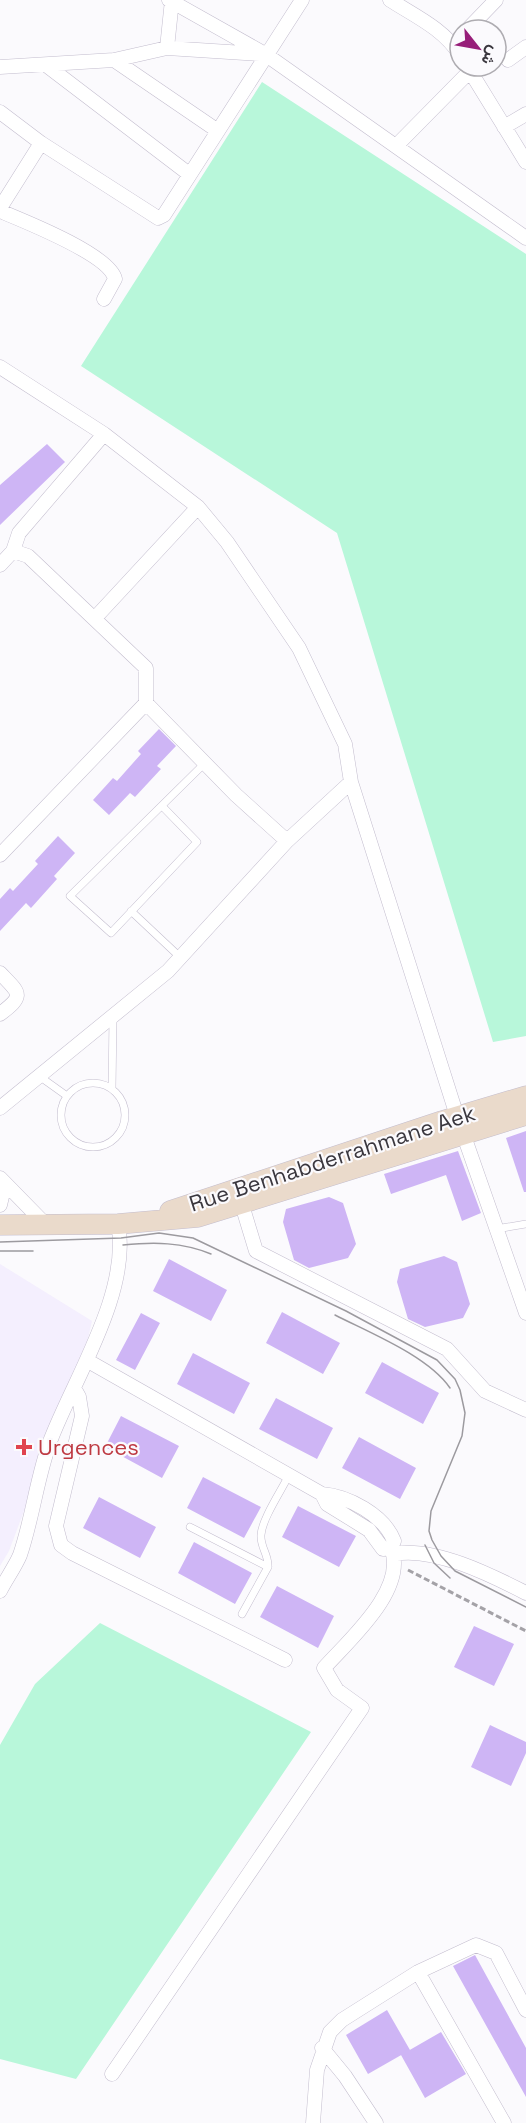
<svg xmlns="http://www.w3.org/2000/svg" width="526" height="2123" viewBox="0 0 526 2123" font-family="'Space Grotesk',Vazirmatn,sans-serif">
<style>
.built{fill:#f4effe}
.green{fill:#b8f7da}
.building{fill:#ceb5f5}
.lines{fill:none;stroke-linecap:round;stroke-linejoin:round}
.service-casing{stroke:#c3bdce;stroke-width:8}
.minor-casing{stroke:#c3bdce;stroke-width:15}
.secondary-casing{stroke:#c3bdce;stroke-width:21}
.path{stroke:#a4a2a7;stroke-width:3;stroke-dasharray:6 3;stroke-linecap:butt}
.service{stroke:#fff;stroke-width:7}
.minor{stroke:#fff;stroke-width:14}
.secondary{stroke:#eadacb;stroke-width:20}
.tram{stroke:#9c9a9f;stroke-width:1.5}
.health-dot{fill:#e0444e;stroke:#fbfafd;stroke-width:2}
.labels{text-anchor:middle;stroke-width:4.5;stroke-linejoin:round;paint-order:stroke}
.street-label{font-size:22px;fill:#3a373e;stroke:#fbfafd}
.health-label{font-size:22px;fill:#be3a42;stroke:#fbfafd;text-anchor:start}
</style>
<rect width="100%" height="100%" fill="#fbfafd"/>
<path class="built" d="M0 1264 92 1321 87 1343 9 1551 0 1566Z"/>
<path class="green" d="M262 82 526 254V1036L493 1042 337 533 81 366Z
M100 1623 311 1732 76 2079 0 2059V1745L35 1684Z"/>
<path class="building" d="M47 444 65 462 0 525V485Z
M159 729 176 746 157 766 161 769 135 797 130 793 109 815 93 800 113 778 117 781 141 754 138 751Z
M58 836 75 853 54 876 57 879 31 908 26 903 0 931V899L10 888 13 891 38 864 35 861Z
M526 1131V1192H524L506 1138Z
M458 1151 481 1213 462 1221 446 1175 391 1194 384 1174Z
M329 1197 343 1203 356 1244 348 1258 309 1268 294 1260 283 1222 286 1209Z
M444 1256 457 1262 470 1304 463 1318 425 1327 408 1319 397 1282 400 1269Z
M169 1259 227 1290 211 1321 153 1291Z
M282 1312 340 1343 323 1374 266 1343Z
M141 1313 160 1323 135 1370 116 1360Z
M193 1353 250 1383 234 1414 177 1384Z
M382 1362 439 1393 423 1424 365 1393Z
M276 1398 333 1428 317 1459 259 1429Z
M121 1416 179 1446 162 1478 105 1447Z
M359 1437 416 1468 400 1499 342 1468Z
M203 1477 261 1507 244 1538 187 1508Z
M99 1497 156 1527 140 1558 83 1528Z
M298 1506 356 1536 339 1567 282 1537Z
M194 1542 252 1573 235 1604 178 1573Z
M277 1586 334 1616 318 1648 260 1617Z
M474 1626 514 1644 494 1686 454 1667Z
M490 1725 526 1742V1753L511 1786 471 1767Z
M475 1955 526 2048V2097L453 1966Z
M387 2010 410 2050 368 2074 346 2035Z
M441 2032 466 2074 425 2098 401 2055Z"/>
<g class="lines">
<defs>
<path id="service" d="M162 806 197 842 111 933 70 896 205 763
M131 911 181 958
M39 1076 67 1096
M61 1115a32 32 0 1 1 64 0a32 32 0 1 1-64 0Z
M112 1089 113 1017
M496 1229 526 1224
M190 1527 268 1567
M242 1614 268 1567C269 1555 260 1547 261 1535 262 1519 281 1491 289 1475"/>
<path id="minor" d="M169 0 265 54 526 238
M390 0C415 16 444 29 460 55
M467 30 496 0
M167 48 172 0
M114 60 218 131
M508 60 526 47
M46 65 189 174
M467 66 526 162
M0 67 114 60 167 48 260 54
M0 112 41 143 158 218 164 215 302 0
M504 127 526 114
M396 146 470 71
M0 208 41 143
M0 211C24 221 110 255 115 279L104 299
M0 367 104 434 198 507 227 542 299 648 345 744 351 782 457 1116 526 1313
M0 565 13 551 19 533 104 434
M95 618 198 507
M146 703 236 795 287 841
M0 855 146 703V668L28 556 13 551
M0 973C20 994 25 995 0 1014
M0 1108 168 971 287 841 351 782
M0 1178 45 1224
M0 1205 5 1184
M242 1205 256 1251 447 1349 485 1391 526 1410
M88 1361 322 1494C348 1496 384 1515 394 1541L391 1548C408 1589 349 1640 324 1668L337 1690 362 1708 112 2074
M74 1388 79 1397 82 1416 56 1526 61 1545 72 1553 285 1660
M322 1494 327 1504 369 1530 383 1549 391 1548
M394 1554C433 1546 491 1575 526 1593
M0 1591C6 1579 15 1567 20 1555 33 1517 37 1476 51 1439 75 1377 131 1291 118 1224
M418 1972 504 2123
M322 2048 345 2076 376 2123
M313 2123 317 2070 330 2032 342 2020 418 1972 476 1945 496 1953 526 2010"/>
<path id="secondary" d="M170 1211 442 1121 526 1096
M0 1225 118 1224 198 1217 526 1115"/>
</defs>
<use href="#service" class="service-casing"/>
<use href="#minor" class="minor-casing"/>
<use href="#secondary" class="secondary-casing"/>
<path class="path" d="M408 1570 526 1631"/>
<use href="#service" class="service"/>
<use href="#minor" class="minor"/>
<use href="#secondary" class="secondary"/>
<path class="tram" d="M0 1242 121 1238 159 1233 193 1238 346 1311 437 1360 455 1379 460 1390 465 1413 462 1436 431 1511 429 1531 432 1540 441 1556 455 1571 526 1607
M123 1245C154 1242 182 1242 211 1254
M0 1251H33
M335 1315C370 1333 428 1356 450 1388
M425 1545 434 1563 450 1578"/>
</g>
<path class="health-dot" d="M21 1438h6v6h6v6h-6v6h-6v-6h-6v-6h6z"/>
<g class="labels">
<g class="street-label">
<text transform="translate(332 1158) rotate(-18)" y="8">Rue Benhabderrahmane Aek</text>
</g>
<g class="health-label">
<text x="38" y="1455">Urgences</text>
</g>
</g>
<g transform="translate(478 48) rotate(121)"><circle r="28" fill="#fbfafd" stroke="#aeacb1" stroke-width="1.5"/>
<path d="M0-4.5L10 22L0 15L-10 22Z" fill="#971e79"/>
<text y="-9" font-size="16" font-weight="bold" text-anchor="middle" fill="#3a373e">ش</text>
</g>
</svg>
